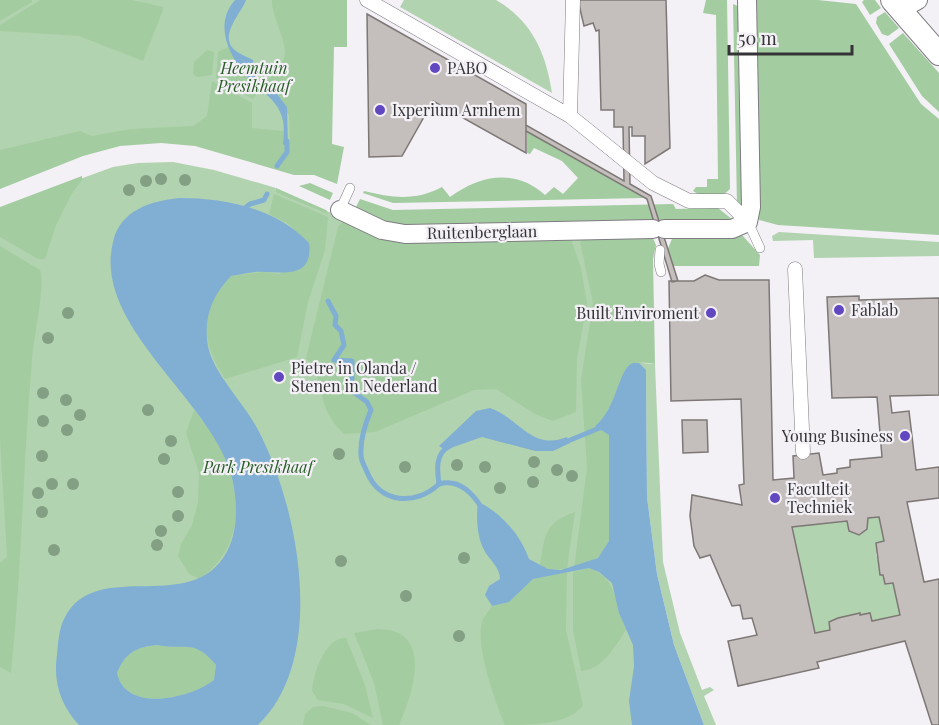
<svg xmlns="http://www.w3.org/2000/svg" width="939" height="725" viewBox="0 0 939 725" font-family="'Playfair Display',serif">
<style>
.green{fill:#b2d3af}
.forest{fill:#a4cca1}
.water{fill:#80afd3;fill-rule:evenodd}
.lines{fill:none;stroke-linecap:round;stroke-linejoin:round}
.stream{stroke:#80afd3;stroke-width:5}
.building{fill:#c4bebc;stroke:#7d7876;stroke-width:1.5;fill-rule:evenodd}
.service-casing{stroke:#7e7c81;stroke-width:10}
.pedestrian-casing{stroke:#7e7c81;stroke-width:15}
.minor-casing{stroke:#7e7c81;stroke-width:20}
.tertiary-casing{stroke:#7e7c81;stroke-width:24}
.service{stroke:#fff;stroke-width:9}
.pedestrian{stroke:#fff;stroke-width:14}
.minor{stroke:#fff;stroke-width:18}
.tertiary{stroke:#fff;stroke-width:22}
.tree{fill:#839f84}
.poi-dot{fill:#6148c1;stroke:#f3f0f6;stroke-width:2}
.labels{text-anchor:middle;stroke-width:4.5;stroke-linejoin:round;paint-order:stroke}
.park-label{font-size:16px;font-style:italic;fill:#285d26;stroke:#f3f0f6}
.poi-label{font-size:16px;fill:#343335;stroke:#f3f0f6;text-anchor:start}
.street-label{font-size:16px;fill:#343335;stroke:#f3f0f6}
</style>
<rect width="100%" height="100%" fill="#f3f0f6"/>
<path class="green" d="M0 0H344L333 44 311 170C267 160 222 146 177 140 120 133 52 164 0 182Z
M404 0H496C532 21 546 53 552 93L400 7Z
M173 162 214 170 276 188 275 192 327 211 382 241 644 237 642 363 655 364 663 562 680 633 702 690 710 687 714 690 704 696 716 725H704L674 645 657 574 647 497 646 370 637 436 653 593 691 725H0V209L26 204 58 187 113 167 138 163Z
M779 232 939 242V256L814 258 813 240 773 241 772 236Z
M879 517 884 541 876 554 885 584 893 583 900 615 872 621 870 613 860 615 859 613 829 622 830 630 815 633 792 527 847 521 849 531 859 535 867 529 868 518Z"/>
<path class="forest" d="M0 0H32V2L0 21Z
M40 0H132L163 7V10L143 61 79 36 0 31V25Z
M272 0H347V47H334L332 144 344 147 337 184 314 175H294L195 146 161 143 120 146 83 156 0 189V150L80 131 92 136 131 129 193 126 207 116 212 81 252 103V128L284 131 283 143 286 147 290 145 289 115 264 88C268 76 278 71 283 60 291 47 271 17 272 0Z
M706 0H727L730 189 721 197H703L693 191 696 187H707V179H718L716 15 703 13Z
M754 0H818L856 4 921 104 939 119V235L778 225 759 220Z
M864 0H875L881 8 870 15 862 2Z
M733 4 740 7 744 207 737 204Z
M885 12 899 28 888 36 882 34 876 23 877 17Z
M903 33 939 73V112L922 96 889 44Z
M228 47 245 76 260 88 253 99 216 78 218 52Z
M207 50 214 52 212 75 197 77 193 74 194 62Z
M527 132 644 198 393 203 363 193 364 191C392 198 416 201 442 187L450 197C480 175 515 168 545 195L554 187 563 194 578 178 562 161 534 148 530 154 527 153Z
M82 176V180L71 195 56 225 45 259H38L0 237V207Z
M310 183 333 193 330 200 299 186Z
M276 188 326 210 328 214 275 192Z
M274 194 328 217 325 250 308 302 297 357 225 379C200 341 199 310 231 276L263 272 280 274 309 243 287 223 269 214Z
M360 199 393 210 673 204 676 209 718 208 733 220 398 228 354 211Z
M344 220 370 232 567 237 572 242 581 268 587 303 577 359 576 412 553 421 535 414 496 389 474 390 375 432 344 434C314 406 328 384 306 358L338 227Z
M674 234 742 235 760 255 759 266H668L664 258Z
M652 236 656 245 653 259 655 364C649 363 638 361 632 364 619 369 616 409 595 426L609 435V541L598 558 574 568 587 468 581 380 593 303 580 242 583 237Z
M0 246 40 270C46 282 33 342 32 360 23 464 22 569 11 673L0 667V563L7 557 0 439Z
M194 410C202 421 212 432 218 444 243 491 246 546 200 579L189 574 178 556 181 544 192 525 198 502 199 473 186 433Z
M575 512 567 569H548L540 565C545 535 544 523 575 512Z
M589 568C619 579 614 604 626 630 615 646 603 670 581 671L573 630V572Z
M553 573H567L566 630 583 705C569 725 532 725 505 725 495 702 475 645 482 621 484 616 489 611 492 606L509 602 533 579Z
M377 629C435 629 413 693 399 725H383L374 683 354 633Z
M346 638 365 685 373 718 344 704 318 700 312 691C313 674 325 637 346 638Z
M157 645C186 651 193 638 216 665L214 680C191 698 126 714 117 673 125 653 136 647 157 645Z
M323 706 352 713 371 725H303L305 714 313 707Z"/>
<path class="water" d="M235 0H246C241 14 217 37 236 51 241 55 248 57 253 60L256 80 277 94 287 107 288 148 283 144C284 132 285 122 280 112 273 95 255 89 245 75 228 53 214 24 235 0Z
M179 198C225 198 276 208 309 243 313 276 289 273 264 272 253 271 242 274 231 276 212 296 203 318 208 346 213 373 244 403 257 428 298 504 329 657 258 725H79C60 705 53 680 57 655 58 643 59 629 64 619 96 553 198 622 230 545 238 525 237 499 232 478 213 400 92 327 113 242 120 210 151 201 179 198ZM157 645C186 651 193 638 216 665L214 680C191 698 126 714 117 673 125 653 136 647 157 645Z
M633 363H639L646 370 647 497 657 574 674 645 704 725H632L629 701 634 666 633 645 619 613 612 583 599 572 589 568 533 579 509 602 492 606 485 595 489 586 500 579C500 567 490 561 484 550 477 537 476 517 478 502 501 512 521 536 529 559L548 569 561 570 598 558 609 541V435L595 426C617 409 618 368 633 363Z
M490 408C521 419 531 451 567 437L570 443 553 451H535L482 437 445 450 439 446 476 411Z"/>
<g class="lines">
<path class="stream" d="M277 166 287 152V141
M240 212 250 204 264 200 267 194
M328 301 336 316 335 325 341 331 344 345 334 360 352 361V391L367 402 371 410C365 424 360 439 361 455 361 461 365 467 367 472 380 504 416 506 439 484 437 470 435 453 450 446
M563 443 602 427
M439 484C457 479 471 491 481 507"/>
</g>
<path class="building" d="M578 0H666L670 148 645 164V136H632V127H629L630 184 651 196 678 281 672 282 647 199 526 131V125L624 181 623 127H614V110H601L599 30 596 31 593 23 584 26Z
M367 14 526 104V153L433 101 402 156 369 157Z
M705 275 719 280H769L773 480 794 478 793 456 819 453 823 475 837 473V469L850 467V460L882 457 877 397 832 398 827 297 859 296V300L939 298V395L890 396 892 413 909 411 916 470 939 467V498L907 502 924 582 939 579V725H932L905 641 817 662 819 668 738 686 728 641 757 635 752 618 743 619 740 605 732 606 710 555 700 558 694 546 690 516 692 495 742 505 739 485 744 484 741 399 671 401 669 281H694ZM879 517 884 541 876 543 880 575H883L885 584 893 583 900 615 872 621 870 613 860 615V613L838 618 829 622 830 630 815 633 792 527 847 521 849 531 859 535 867 529 868 518Z
M682 420H707L708 452 683 453Z"/>
<g class="lines">
<defs>
<path id="service" d="M340 210 350 188
M748 222 760 248
M660 250 659 264 661 272"/>
<path id="pedestrian" d="M367 0 570 116
M573 0 570 116 653 183 689 201H727L748 222
M795 269 803 452"/>
<path id="minor" d="M902 9 918 0
M340 210 382 230 405 234 653 229
M664 229H732L748 222 751 207 747 0"/>
<path id="tertiary" d="M892 0 939 54"/>
</defs>
<use href="#service" class="service-casing"/>
<use href="#pedestrian" class="pedestrian-casing"/>
<use href="#minor" class="minor-casing"/>
<use href="#tertiary" class="tertiary-casing"/>
<use href="#service" class="service"/>
<use href="#pedestrian" class="pedestrian"/>
<use href="#minor" class="minor"/>
<use href="#tertiary" class="tertiary"/>
</g>
<g class="tree">
<circle cx="161" cy="179" r="6"/>
<circle cx="185" cy="180" r="6"/>
<circle cx="146" cy="181" r="6"/>
<circle cx="129" cy="190" r="6"/>
<circle cx="68" cy="313" r="6"/>
<circle cx="48" cy="338" r="6"/>
<circle cx="43" cy="393" r="6"/>
<circle cx="66" cy="400" r="6"/>
<circle cx="148" cy="410" r="6"/>
<circle cx="80" cy="415" r="6"/>
<circle cx="43" cy="421" r="6"/>
<circle cx="67" cy="430" r="6"/>
<circle cx="171" cy="441" r="6"/>
<circle cx="339" cy="454" r="6"/>
<circle cx="42" cy="456" r="6"/>
<circle cx="164" cy="459" r="6"/>
<circle cx="534" cy="462" r="6"/>
<circle cx="457" cy="465" r="6"/>
<circle cx="405" cy="467" r="6"/>
<circle cx="485" cy="467" r="6"/>
<circle cx="557" cy="470" r="6"/>
<circle cx="572" cy="476" r="6"/>
<circle cx="533" cy="482" r="6"/>
<circle cx="52" cy="484" r="6"/>
<circle cx="73" cy="484" r="6"/>
<circle cx="500" cy="488" r="6"/>
<circle cx="178" cy="492" r="6"/>
<circle cx="38" cy="493" r="6"/>
<circle cx="42" cy="512" r="6"/>
<circle cx="178" cy="516" r="6"/>
<circle cx="161" cy="531" r="6"/>
<circle cx="157" cy="545" r="6"/>
<circle cx="54" cy="550" r="6"/>
<circle cx="464" cy="558" r="6"/>
<circle cx="341" cy="561" r="6"/>
<circle cx="406" cy="596" r="6"/>
<circle cx="459" cy="636" r="6"/>
</g>
<g class="poi-dot">
<circle cx="435" cy="68" r="6"/>
<circle cx="380" cy="110" r="6"/>
<circle cx="839" cy="310" r="6"/>
<circle cx="711" cy="313" r="6"/>
<circle cx="279" cy="377" r="6"/>
<circle cx="905" cy="436" r="6"/>
<circle cx="775" cy="498" r="6"/>
</g>
<g class="labels">
<g class="park-label">
<text x="254" y="74">Heemtuin<tspan x="254" dy="18">Presikhaaf</tspan></text>
<text x="258" y="473">Park Presikhaaf</text>
</g>
<g class="poi-label">
<text x="447" y="74">PABO</text>
<text x="392" y="116">Ixperium Arnhem</text>
<text x="851" y="316">Fablab</text>
<text x="699" y="319" text-anchor="end">Built Enviroment</text>
<text x="291" y="374">Pietre in Olanda /<tspan x="291" dy="18">Stenen in Nederland</tspan></text>
<text x="893" y="442" text-anchor="end">Young Business</text>
<text x="787" y="495">Faculteit<tspan x="787" dy="18">Techniek</tspan></text>
</g>
<g class="street-label">
<text transform="translate(482 232) rotate(-1)" y="6">Ruitenberglaan</text>
</g>
</g>
<path d="M729 45v9h123v-9" fill="none" stroke="#343335" stroke-width="3"/>
<text x="738" y="45" font-size="18" fill="#343335" stroke="#f3f0f6" stroke-width="4.5" paint-order="stroke">50 m</text>
</svg>
